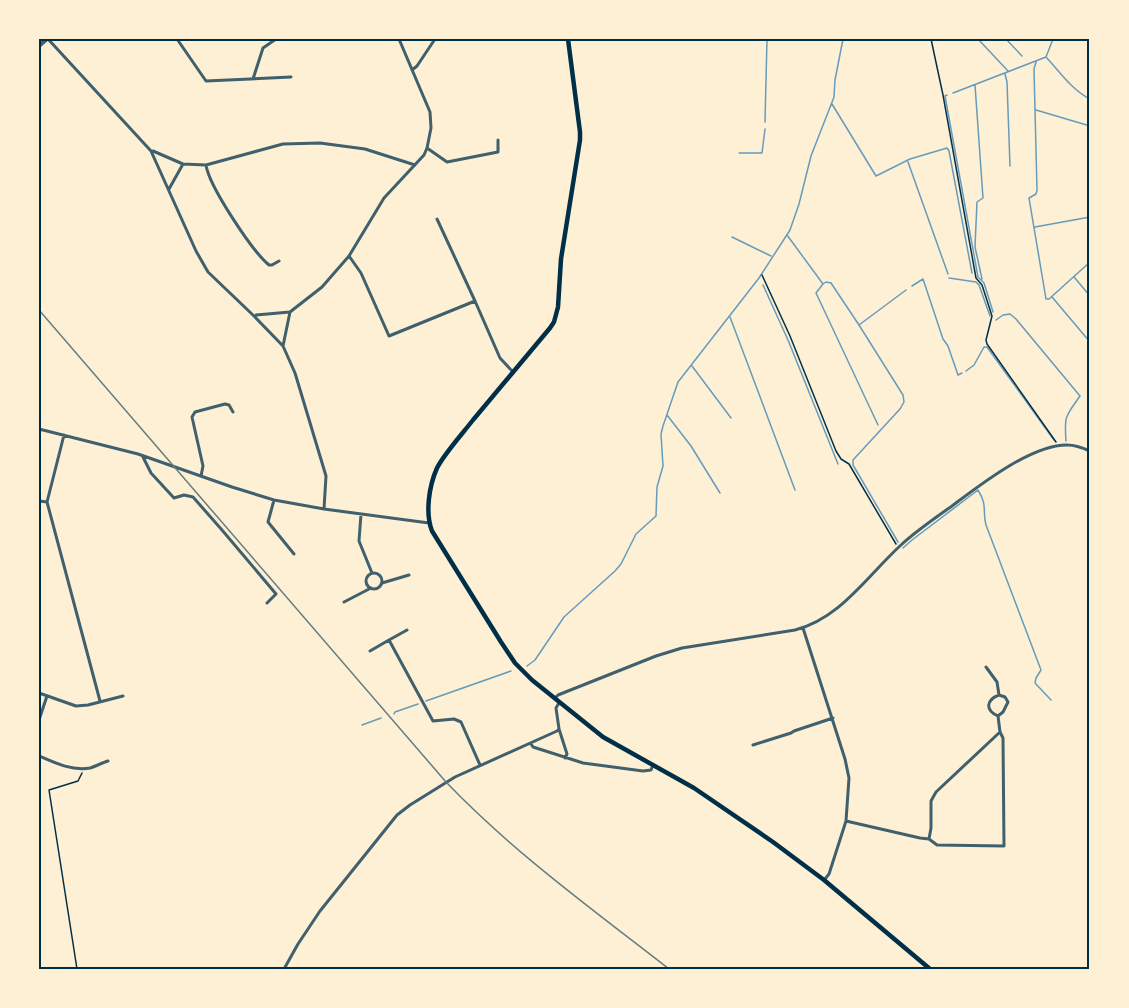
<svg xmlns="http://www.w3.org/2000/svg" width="1129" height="1008" viewBox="0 0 1129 1008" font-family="'Noto Sans',sans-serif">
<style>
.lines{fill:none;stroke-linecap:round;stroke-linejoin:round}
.stream{stroke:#669bbc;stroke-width:1.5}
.path{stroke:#003049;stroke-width:1.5}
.minor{stroke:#3f606c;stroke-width:3}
.tertiary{stroke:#3f606c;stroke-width:4}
.secondary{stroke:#003049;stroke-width:4.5}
.rail{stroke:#657d81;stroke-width:1.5}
.neatline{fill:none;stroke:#003049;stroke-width:2}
</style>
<rect width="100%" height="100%" fill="#fdf0d5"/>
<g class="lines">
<path class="stream" d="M978 39 1008 71
M1006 39 1022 56
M1046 57C1059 71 1072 90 1090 99
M1036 62 1034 69 1037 190 1036 194 1029 198 1046 299H1049L1090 262
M1005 74 1007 82 1010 166
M975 85 983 198 977 202 975 247 982 279
M953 93 1046 57 1053 39
M947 95 945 96 978 277 984 283 993 312
M832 104 876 176 910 159 947 148 949 151 972 273
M1036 110 1090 126
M765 122 767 39
M739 153H762L765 129
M908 162 948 274
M1035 227 1090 217
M787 235 823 284 826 282 831 283 859 325 903 395 904 402 900 409 853 460V465L898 542
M732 237 771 256
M1074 277 1090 296
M949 278 976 282 979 285 990 316
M823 284 816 293 878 425
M763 285 788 340 838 464
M912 286 923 279 943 339 948 346 958 375 962 373
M1052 297 1090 342
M730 317 795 490
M996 320 1003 315 1010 314 1016 319 1080 396C1066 416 1064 415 1066 441
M859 325 906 290
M692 366 731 418
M966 371 974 365 984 347H987L1054 440
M667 415 691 446 720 493
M903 548 912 540 978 490C988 506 982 510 986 525L1041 670 1036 678 1035 683 1051 700
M527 666 535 660 564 617 615 571 621 564 636 534 656 516 657 487 663 466 661 434 663 426 678 382 759 278 790 230 799 204 811 156 834 97 835 80 843 39
M426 701 511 671
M394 714 395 712 418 704
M362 725 381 718"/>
<path class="path" d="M931 39 943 95 976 278 982 285 992 316 986 340 987 344 1056 442
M762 275 790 336 836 451 841 459 849 464 896 544
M77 969 49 790 78 781 82 773"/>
<path class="minor" d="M48 39 151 151 196 251 208 272 254 316 283 346 295 373 326 476 324 509
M177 39 206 81 291 77
M412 70 417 66 435 39
M253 79 263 48 276 39
M427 148 447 162 498 152V140
M153 151 183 164 206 165 283 144 320 143 365 149 415 165
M206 165C209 186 252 251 269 265H272L279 261
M169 189 183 164
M437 219 475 301
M349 256 361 273 389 336 475 301 500 358 513 372
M256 315 290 312
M283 346 290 312 322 287 349 256 384 198 424 155 427 148 431 128 430 112 399 39
M39 429 138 454 232 487 274 500 324 509 429 523
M64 435 47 502 100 701
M143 457 151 473 174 498 184 495 193 497 222 530 276 594 267 603
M201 476 203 466 192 417 195 412 225 404 229 405 233 412
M274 500 268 522 294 554
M39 501 47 502
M361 514 359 541 372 573
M366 581a8 8 0 1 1 16 0a8 8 0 1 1-16 0Z
M382 583 409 575
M344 602 371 588
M803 628 845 759 849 778 846 821 829 874 825 879
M407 630 389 640 433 721 454 719 461 722 480 765
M370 651 389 640
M39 693 76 706 88 705 123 696
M555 698 558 695 656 656 682 648 795 630C841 618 867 576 901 545 916 531 935 518 952 506 980 485 1032 444 1068 445 1076 445 1083 448 1090 451
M998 716C985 710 986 700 999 695
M39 720 47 696
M559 729 567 754 565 758
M531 744 533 747 583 763 643 771 651 770 653 765
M753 745 791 733 794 731 833 718
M39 756C55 763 72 771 90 768 96 766 102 763 108 761
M846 821 920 838 929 839 937 845 1004 846 1003 738 1000 732 998 716 1003 712 1008 702 1005 697 999 695 997 682 986 667
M929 839 931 828V801L936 792 1000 732
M284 969 298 944 320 911 397 815 410 805 455 777 557 731 559 729 556 708 559 703"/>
<path class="tertiary" d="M39 46 47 39"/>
<path class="secondary" d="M568 39 580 132V140L561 259 558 307 554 322 550 328C524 359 499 389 473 420 463 433 444 454 437 468 429 486 425 513 432 531L501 642 515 663 532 680 603 737 694 788 773 842 824 880 930 969"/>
<path class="rail" d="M39 310 446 782C513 852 592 909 669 969"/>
</g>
<rect width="1129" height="1008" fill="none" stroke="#fdf0d5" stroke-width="81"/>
<rect x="40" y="40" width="1048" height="928" class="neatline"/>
</svg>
